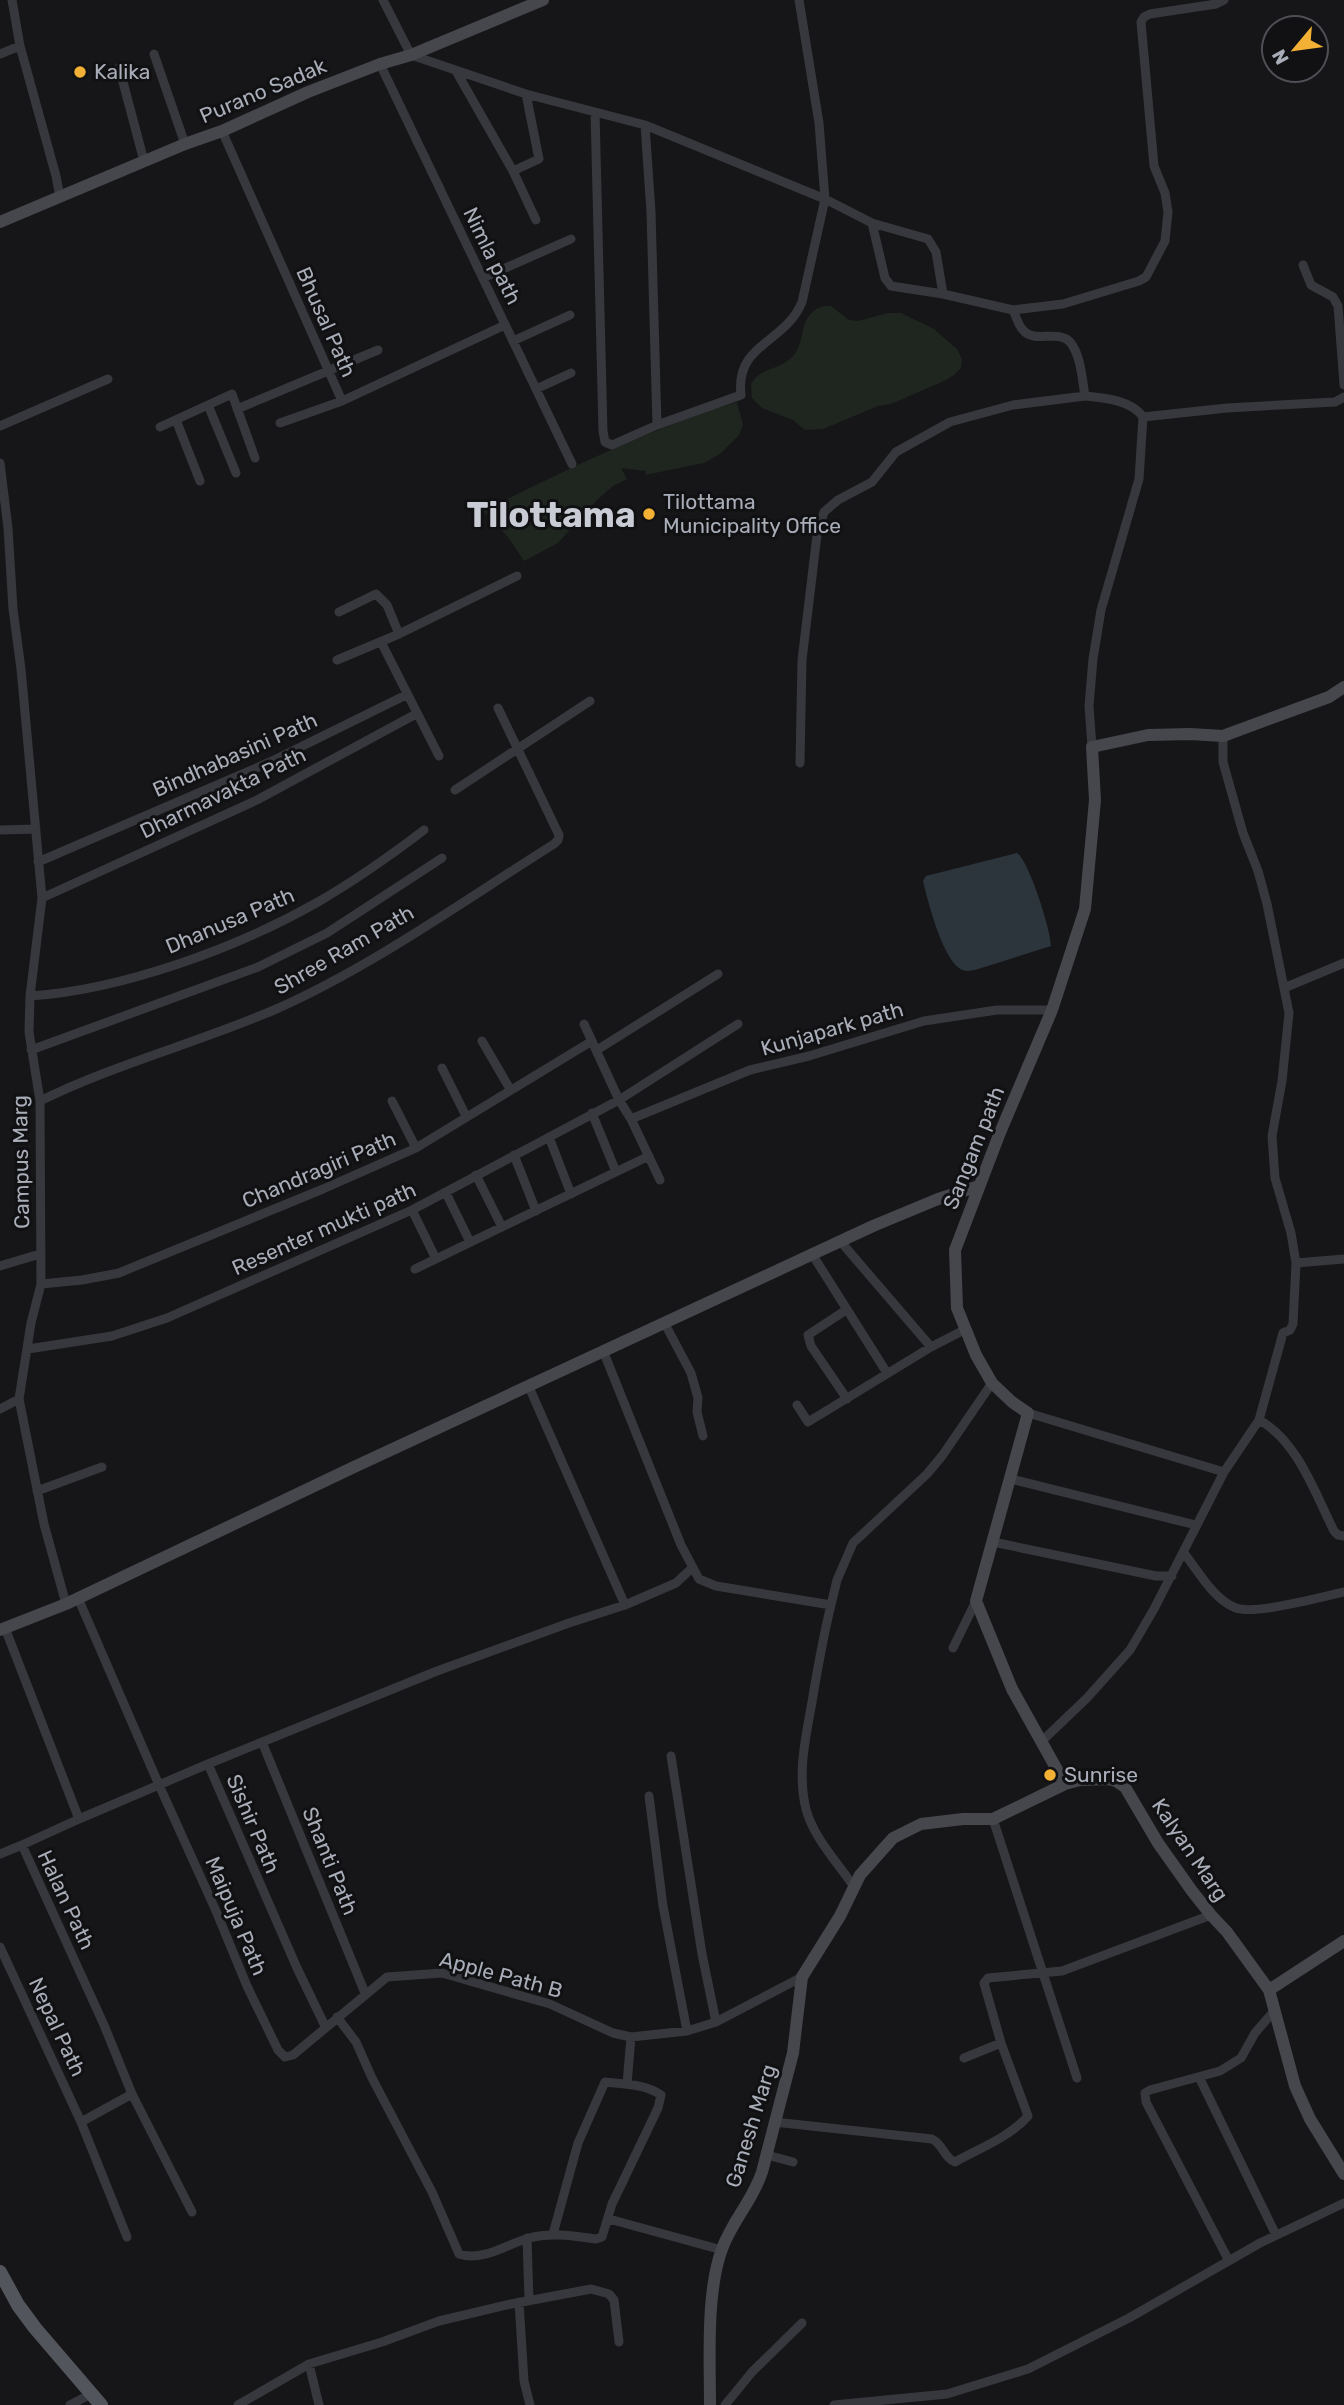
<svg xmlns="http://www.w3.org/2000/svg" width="1344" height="2405" viewBox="0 0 1344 2405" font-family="Rubik,sans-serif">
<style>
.green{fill:#1e261f}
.water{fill:#2c353c}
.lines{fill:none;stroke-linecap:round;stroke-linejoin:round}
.street{stroke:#37383d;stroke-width:9}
.secondary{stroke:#45474d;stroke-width:12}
.primary{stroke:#53555c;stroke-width:14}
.poi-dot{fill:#f2b134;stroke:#111113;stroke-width:2.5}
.labels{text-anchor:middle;stroke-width:6;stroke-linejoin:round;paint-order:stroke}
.poi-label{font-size:21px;fill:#a8adb8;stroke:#111113;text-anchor:start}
.street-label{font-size:21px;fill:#a8adb8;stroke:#111113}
.town-label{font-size:35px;font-weight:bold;fill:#c9ccd4;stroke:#111113}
</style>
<rect width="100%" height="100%" fill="#161618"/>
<path class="green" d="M824 306H831L849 320 858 321 888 313H901L934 329 957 349 962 359 961 368 954 375 944 381 891 404 878 406 823 429 805 430 793 420 762 408 752 398 751 384C760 367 781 370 793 356 807 341 797 313 824 306Z
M737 402 743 425 739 435 720 454 704 463 645 475 646 471 621 468 627 479 613 486 596 501 558 543 524 561 508 537 483 511C566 470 649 429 737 402Z"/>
<path class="water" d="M1017 853C1029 861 1051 930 1051 946L975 970C969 971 964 972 959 968 942 956 928 902 923 881L926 876Z"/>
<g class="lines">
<path class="street" d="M12 0 20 46 56 176 60 197
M383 0 411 55 526 94 645 125 825 199 872 223 885 278 891 286 943 294 1013 310 1063 304 1139 281 1146 277 1165 241 1168 212 1165 193 1154 166 1141 22 1144 17 1150 14 1216 4 1224 0
M0 54 20 46
M154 54 185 144
M380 64 572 464
M119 67 144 161
M456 71 513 171 536 220
M595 112 603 431 605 442 612 445 657 425 741 395C735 343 785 344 802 302L825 199 819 123 799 0
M645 125 651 212 657 425
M222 131 342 401 505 325
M513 171 539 159 526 94
M872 223 928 239 936 252 943 294
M1303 265 1311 285 1333 297 1338 306 1344 385
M483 278 571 239
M1013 310C1016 316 1018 325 1023 330 1034 344 1058 329 1070 342 1081 355 1082 379 1085 396 1104 398 1132 400 1143 417L1139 479 1101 610 1093 659 1089 706 1092 747
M513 341 570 315
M536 389 571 373
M208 405 236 473
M237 409 378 350
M1143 417 1227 408 1335 402 1344 397
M176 420 200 481
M280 423 342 401
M0 426 108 379
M160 427 232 394 255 458
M0 463 8 528 13 609 21 669 42 898 30 996 29 1032 40 1101 41 1284 31 1323 19 1399 44 1524 66 1604
M339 612 376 594 387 605 399 634
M381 642 439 756
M337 660 399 634 517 576
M800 763 802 660 817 535 824 512 838 500 872 482 896 452 950 422 1013 405 1085 396
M455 790 590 701
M0 830 36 829
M38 862 270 762 406 695
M42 898 257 800 416 714
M1284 988 1344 963
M30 996C122 990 237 948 318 902 354 881 390 856 424 830
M584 1024 619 1100 631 1119 660 1180
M482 1041 510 1089
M31 1050 258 967 327 933 442 858
M597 1050 718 974
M442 1068 466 1116
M40 1101C115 1064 197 1043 274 1010 370 968 465 900 554 844L558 840 559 835 498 708
M392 1101 416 1148
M592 1113 616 1172
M631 1119 750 1070 809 1056 924 1021 997 1010H1052
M549 1137 571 1194
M514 1155 536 1211
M476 1175 502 1227
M446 1193 470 1242
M412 1210 436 1259
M841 1242 931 1347
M812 1254 887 1373
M1296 1263 1344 1259
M0 1266 40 1254
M415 1269 649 1156
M41 1284 82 1280 119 1273 323 1189 416 1148 592 1041
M846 1310 808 1335 811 1346 847 1399
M665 1324 691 1373 698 1398 697 1412 703 1436
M28 1349 112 1336 167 1318 412 1210 619 1100 738 1024
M604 1353 681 1545 699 1579 716 1586 831 1605 837 1580 853 1543 927 1474 942 1456 992 1383
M529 1387 625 1605
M797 1405 808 1422 931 1347 966 1329
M0 1409 19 1399
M1028 1413 1224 1472
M1259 1420C1297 1440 1315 1493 1334 1531L1338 1535 1344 1536
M1011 1479 1196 1525
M37 1491 102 1467
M993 1542 1156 1576H1172
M1184 1553C1198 1571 1214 1600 1236 1608 1255 1615 1322 1597 1344 1592
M78 1598 159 1785 216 1911 247 1986 278 2050 285 2057 293 2055 387 1977 442 1973 550 2004 613 2033 631 2037 687 2031 716 2022 802 1977
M831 1605C824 1633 819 1661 814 1690 808 1729 796 1769 806 1809 813 1837 838 1863 854 1887
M5 1628 79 1819 22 1845 104 2025 132 2094 192 2212
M953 1648 976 1601
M1042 1741 1087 1698 1130 1650 1154 1609 1224 1472 1259 1420 1283 1333 1290 1330 1293 1324 1296 1263 1291 1233 1275 1178 1272 1136 1282 1081 1289 1013 1267 904 1258 871 1243 833 1223 762V736
M262 1742 365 1993
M671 1756 702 1954 716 2022
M208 1764 437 1671 569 1623 625 1605 676 1583 692 1568
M649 1796 663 1906 687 2031
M79 1819 208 1764 297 1968 325 2026
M993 1819 1077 2078
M0 1854 22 1845
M0 1947 81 2122
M337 2017 356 2042 372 2078 432 2192 459 2254C483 2262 507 2244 529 2238 551 2232 574 2236 596 2239L602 2237 612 2204 658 2108 661 2095C646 2084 623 2084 605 2082L578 2143 553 2234
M964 2058 1001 2043 984 1983 988 1978 1062 1971 1211 1915
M1199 2077 1276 2235
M627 2084 631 2037
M774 2122 932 2139C943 2144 944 2158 955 2162 978 2149 1010 2137 1028 2116L1001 2043
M767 2155 793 2162
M609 2219 722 2250
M127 2237 81 2122 132 2094
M527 2238 529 2300
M1229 2261 1146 2102 1145 2093 1150 2090 1220 2071 1241 2058 1255 2033 1275 2010
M519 2302 524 2381 530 2405
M309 2364 319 2405
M70 2405 91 2394
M238 2405 309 2364 382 2342 439 2321 511 2304 591 2289 609 2294 614 2300 619 2342
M725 2405 752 2372 802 2323
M834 2405 947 2394 1028 2369 1129 2318 1260 2243 1344 2203"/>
<path class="secondary" d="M0 222 185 144 222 131 308 92 380 64 411 55 543 0
M0 1630 66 1604 354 1467 873 1226 938 1199 979 1186
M1065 1784 1012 1689 976 1601 1028 1413 1012 1402 992 1383 976 1355 957 1308 955 1250 999 1135 1052 1010 1085 909 1095 800 1092 747 1148 735 1190 734 1223 736 1329 697 1344 687
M1269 1990 1295 2086 1310 2119 1344 2174
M710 2405C710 2359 706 2292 722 2249 732 2221 753 2200 762 2172L793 2053 802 1977 840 1916 860 1875 893 1838 921 1824 963 1819H993L1065 1784 1080 1780 1109 1779 1116 1781 1125 1787 1158 1843 1192 1891 1211 1915 1227 1932 1269 1990 1344 1941"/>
<path class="primary" d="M0 2272 18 2305 35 2328 101 2405"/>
</g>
<g class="poi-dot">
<circle cx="80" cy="72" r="7"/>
<circle cx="649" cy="514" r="7"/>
<circle cx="1050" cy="1775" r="7"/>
</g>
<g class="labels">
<g class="poi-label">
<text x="94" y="79">Kalika</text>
<text x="663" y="509">Tilottama<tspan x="663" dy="24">Municipality Office</tspan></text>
<text x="1064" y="1782">Sunrise</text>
</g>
<g class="street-label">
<text transform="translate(263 91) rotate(-23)" y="7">Purano Sadak</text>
<text transform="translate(492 256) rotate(64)" y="7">Nimla path</text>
<text transform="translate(326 322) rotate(66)" y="7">Bhusal Path</text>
<text transform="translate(235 755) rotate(-24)" y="7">Bindhabasini Path</text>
<text transform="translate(223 793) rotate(-26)" y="7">Dharmavakta Path</text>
<text transform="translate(230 921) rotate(-23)" y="7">Dhanusa Path</text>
<text transform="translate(344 950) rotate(-30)" y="7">Shree Ram Path</text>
<text transform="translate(832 1029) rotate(-16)" y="7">Kunjapark path</text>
<text transform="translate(974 1148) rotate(-68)" y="7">Sangam path</text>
<text transform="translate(21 1162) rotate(-91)" y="7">Campus Marg</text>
<text transform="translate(319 1170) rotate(-23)" y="7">Chandragiri Path</text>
<text transform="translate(324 1229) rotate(-24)" y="7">Resenter mukti path</text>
<text transform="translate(253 1824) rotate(67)" y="7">Sishir Path</text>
<text transform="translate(1190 1850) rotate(56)" y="7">Kalyan Marg</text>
<text transform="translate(330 1861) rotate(68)" y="7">Shanti Path</text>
<text transform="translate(66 1900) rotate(65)" y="7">Halan Path</text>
<text transform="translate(236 1916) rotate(67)" y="7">Maipuja Path</text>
<text transform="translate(501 1975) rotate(15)" y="7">Apple Path B</text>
<text transform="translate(57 2027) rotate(65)" y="7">Nepal Path</text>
<text transform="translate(751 2126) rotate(-73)" y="7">Ganesh Marg</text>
</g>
<g class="town-label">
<text x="551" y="527">Tilottama</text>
</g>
</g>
<g transform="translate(1295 49) rotate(241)"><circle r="33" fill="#111113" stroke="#4d4f55" stroke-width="2"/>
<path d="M0-5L12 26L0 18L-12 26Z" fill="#f2b134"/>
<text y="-10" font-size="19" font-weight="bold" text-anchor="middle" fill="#a8adb8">N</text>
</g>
</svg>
